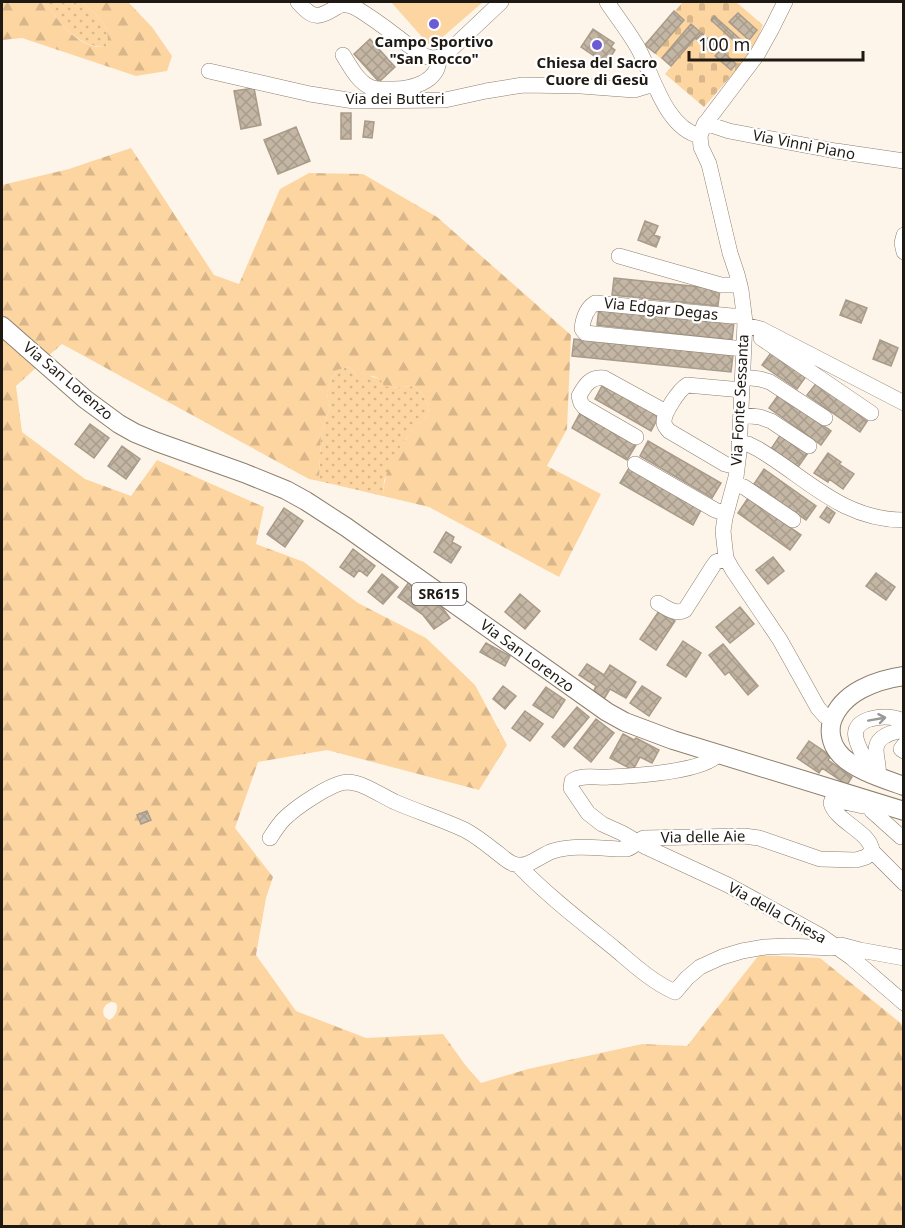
<svg xmlns="http://www.w3.org/2000/svg" width="905" height="1228" viewBox="0 0 905 1228" font-family="'Noto Sans',sans-serif">
<style>
.grass{fill:url(#grass-dots)}
.forest{fill:url(#forest-firs);fill-rule:evenodd}
.cemetery{fill:url(#cemetery-stones)}
.pitch{fill:#fcd5a1}
.building{fill:url(#building-cross-hatch);stroke:#a99b89;stroke-width:1.5}
.lines{fill:none;stroke-linecap:round;stroke-linejoin:round}
.minor-casing{stroke:#8c7f6e;stroke-width:16}
.major-casing{stroke:#8c7f6e;stroke-width:20}
.minor{stroke:#fff;stroke-width:15}
.major{stroke:#fff;stroke-width:18}
.oneway{stroke:#9a9895}
.poi-dot{fill:#6b5cd6;stroke:#fff;stroke-width:2}
.labels{text-anchor:middle;stroke-width:4.5;stroke-linejoin:round;paint-order:stroke}
.shield{fill:#fff;stroke:#625e5a;stroke-width:1.5}
.shield-label{font-size:14px;font-weight:bold;fill:#1f1913}
.poi-label{font-size:15px;font-weight:bold;fill:#1f1913;stroke:#fff}
.street-label{font-size:15px;fill:#1f1913;stroke:#fff}
</style>
<defs>
<pattern id="grass-dots" width="8" height="8" patternUnits="userSpaceOnUse" patternTransform="scale(1.5)"><rect width="8" height="8" fill="#fcd5a1"/><path d="M2 2h.1M6 6h.1" fill="none" stroke="#d8b68a" stroke-width="1.8" stroke-linecap="round"/></pattern>
<pattern id="forest-firs" width="22" height="20" patternUnits="userSpaceOnUse" patternTransform="scale(1.5)"><rect width="22" height="20" fill="#fcd5a1"/><path d="M5 1l3.5 6h-7zM16 11l3.5 6h-7z" fill="#d8b68a"/></pattern>
<pattern id="cemetery-stones" width="16" height="16" patternUnits="userSpaceOnUse" patternTransform="scale(1.5)"><rect width="16" height="16" fill="#fcd5a1"/><path d="M2 7V4a2 2 0 0 1 4 0v3zM10 15v-3a2 2 0 0 1 4 0v3z" fill="#d8b68a"/></pattern>
<pattern id="building-cross-hatch" width="8" height="8" patternUnits="userSpaceOnUse" patternTransform="scale(1.5)"><rect width="8" height="8" fill="#c4b6a4"/><path d="M0 0l8 8M0 8l8-8" fill="none" stroke="#a89c8c"/></pattern>
</defs>
<rect width="100%" height="100%" fill="#fef5ea"/>
<path class="grass" d="M44 2H82C96 16 113 24 106 47 76 47 61 23 44 2Z
M349 367 355 373 381 379 392 388 414 386C424 395 428 401 429 414L405 440 384 480 383 496 319 481 321 434 330 408 327 393 332 378 337 370Z"/>
<path class="forest" d="M2 2H44C60 22 77 49 106 47 113 24 96 16 82 2H128L152 27 172 56 167 71 136 76 22 38 2 40Z
M131 148 214 275 239 284 280 189 309 173 363 174 437 217 571 335 567 429 547 466 601 494 559 577 429 507 383 496C385 459 405 439 429 414 428 401 424 395 414 386L392 388 384 386 380 379 373 376 366 378 355 373 349 367 337 370 332 378 327 393 330 408 321 434 319 481 309 479 62 344 47 357 2 318V185L69 169Z
M2 334 38 366 16 386 22 432 85 479 131 496 157 460 264 507 256 544 304 562 358 603 426 638 475 685 507 745 479 790 327 750 258 762 235 828 273 877 266 898 256 955 296 1011 366 1038 443 1034 466 1066 481 1083 528 1069 642 1044 687 1046 759 955 820 958 903 1025V1226H2ZM111 1002 116 1003C119 1009 115 1018 109 1020L104 1016C102 1009 104 1005 111 1002Z"/>
<path class="cemetery" d="M683 2H736L763 25 752 52 704 107 665 74 671 67 645 45Z"/>
<path class="pitch" d="M391 2H483L431 47Z"/>
<path class="building" d="M674 11 684 20 655 53 645 45Z
M738 13 757 30 749 40 729 22Z
M714 16 749 47 745 51 711 20Z
M691 24 700 32 671 66 662 58Z
M593 29 614 43 611 47 615 50 606 64 581 47Z
M702 33 717 47 712 53 696 39Z
M370 39 395 67 379 82 354 54Z
M721 50 736 64 731 70 715 56Z
M254 88 261 125 241 129 234 91Z
M341 113H351V139H341Z
M365 121 374 122 372 138 363 137Z
M296 127 310 161 278 174 264 140Z
M645 221 658 226 654 235 660 237 656 247 638 240Z
M614 278 720 289 718 306 612 295Z
M846 300 867 308 861 323 840 315Z
M599 307 734 322 732 340 597 325Z
M574 339 733 355 731 372 572 356Z
M880 340 898 348 891 366 873 359Z
M773 350 807 375 797 389 762 365Z
M818 381 870 417 860 432 807 395Z
M603 384 659 416 651 431 595 399Z
M779 394 831 431 821 445 769 408Z
M580 413 636 445 627 460 572 428Z
M90 424 109 438 94 458 75 444Z
M781 434 808 453 798 467 771 449Z
M648 441 721 483 712 498 640 456Z
M122 446 140 459 126 479 108 466Z
M828 453 841 462 839 464 854 474 843 489 829 479 828 482 814 473Z
M629 468 701 510 693 525 620 483Z
M764 469 816 506 806 520 754 484Z
M748 498 801 535 790 550 738 513Z
M827 507 835 513 829 523 820 517Z
M284 508 303 521 285 547 267 534Z
M446 532 454 537 452 542 461 547 451 563 434 552Z
M353 549 375 566 367 576 359 570 354 577 340 567Z
M773 557 784 571 768 584 756 570Z
M876 573 895 587 886 600 866 586Z
M382 574 398 587 383 604 368 592Z
M409 582 438 602 450 618 434 629 423 615 398 597Z
M520 594 540 611 525 629 505 612Z
M740 607 754 624 730 643 716 627Z
M659 611 675 621 656 650 640 639Z
M683 641 701 653 686 677 667 665Z
M486 643 510 656 505 666 480 652Z
M723 644 758 686 748 695 729 672 725 675 709 655Z
M587 664 604 675 610 665 636 682 626 698 610 689 604 699 593 692 596 686 579 675Z
M503 686 516 696 505 709 493 699Z
M642 686 661 698 649 716 630 703Z
M546 687 565 700 553 718 533 705Z
M577 707 589 717 564 747 552 737Z
M525 711 543 724 530 741 512 728Z
M596 719 614 733 591 762 574 748Z
M623 734 634 740 636 738 659 750 652 763 640 757 633 770 610 758Z
M809 741 831 756 828 760 852 777 847 785 822 768 819 773 797 758Z
M147 811 151 820 141 824 137 815Z"/>
<g class="lines">
<defs>
<path id="minor" d="M298 2C314 20 318 18 337 7 341 5 342 4 346 5 353 5 361 11 367 15 381 24 395 35 408 45 415 49 421 55 428 57 435 59 440 58 446 54L501 2
M607 2C617 17 629 32 638 48 653 75 665 128 700 136
M785 2 772 28 757 55 704 125 700 136 701 147 709 164 730 253 737 274 741 290 745 322 739 452 736 477 725 518 723 531 726 558 732 569 780 640 818 708 825 716 833 719
M343 55C350 66 358 82 370 87 376 90 383 89 389 89 409 90 439 83 439 58
M209 71 310 94 354 101 445 100 486 91 523 85 581 86 634 90 654 84
M705 123 729 131 836 151 904 161
M904 235 902 243 904 252
M619 256 721 285H740
M744 316H732L595 303C587 308 583 319 582 329L585 333 744 349
M745 325 761 329 904 403
M761 338 871 413
M743 377 760 379 770 382 825 418
M741 415 760 417 771 421 809 446
M636 437 584 407 581 403 579 396C585 385 591 376 604 378L666 412
M739 443 748 444 758 449C807 478 842 520 904 520
M635 464 715 510 726 514
M737 467 725 464 669 431C666 428 665 427 664 423 663 413 679 390 687 385L742 390
M734 484 744 487 793 520
M658 603C667 608 675 615 685 610L713 566 716 562 726 558
M904 745 901 749 904 751
M718 754C706 772 631 776 609 777 597 778 582 774 572 781L571 788 588 813 602 824 622 833 646 847 728 885 821 936 852 958 904 1003
M869 772C867 754 839 729 870 719 881 716 893 716 904 721
M878 776C881 762 868 745 885 736 891 732 897 732 904 730
M869 800 868 805 872 811 901 837
M270 838C274 832 278 825 284 819 295 808 332 782 348 782 364 783 380 795 395 802 418 812 442 819 465 830 476 836 485 843 495 851 501 855 507 862 514 864 528 869 540 855 553 851 576 844 603 849 627 849 635 847 637 840 644 838L744 836 759 838 820 859 856 860 866 857 872 851C871 832 836 822 831 803L832 800H835L863 806
M872 851 904 883
M519 866C548 896 582 922 614 948 633 964 652 982 675 992L687 978 700 967 722 957 742 951 765 947 788 946 831 948 841 945 860 950 904 958"/>
<path id="major" d="M2 326 85 399 119 424 135 433 157 442 244 473 286 490 306 501 346 527 607 712 625 722 673 740 904 811
M904 676C876 680 842 692 832 721 829 731 831 743 838 752 851 769 884 779 904 786"/>
</defs>
<use href="#minor" class="minor-casing"/>
<use href="#major" class="major-casing"/>
<use href="#minor" class="minor"/>
<use href="#major" class="major"/>
</g>
<defs><path id="oneway-shaft" d="M-6 0H5M1.5-3L5.5 0L1.5 3" fill="none" stroke-width="1.6" stroke-linecap="round" stroke-linejoin="round" transform="scale(1.5)"/></defs>
<use class="oneway" href="#oneway-shaft" transform="translate(877 719) rotate(-10)"/>
<g class="poi-dot">
<circle cx="434" cy="24" r="6"/>
<circle cx="597" cy="45" r="6"/>
</g>
<g class="labels">
<rect class="shield" x="412" y="583" width="54" height="22" rx="4.5"/>
<g class="shield-label">
<text x="439" y="599">SR615</text>
</g>
<g class="poi-label">
<text x="434" y="47">Campo Sportivo<tspan x="434" dy="17">"San Rocco"</tspan></text>
<text x="597" y="68">Chiesa del Sacro<tspan x="597" dy="17">Cuore di Gesù</tspan></text>
</g>
<g class="street-label">
<text x="395" y="104">Via dei Butteri</text>
<text transform="translate(804 145) rotate(11)" y="5">Via Vinni Piano</text>
<text transform="translate(661 309) rotate(6)" y="5">Via Edgar Degas</text>
<text transform="translate(68 381) rotate(40)" y="5">Via San Lorenzo</text>
<text transform="translate(740 400) rotate(-87)" y="5">Via Fonte Sessanta</text>
<text transform="translate(527 656) rotate(36)" y="5">Via San Lorenzo</text>
<text transform="translate(703 837) rotate(-1)" y="5">Via delle Aie</text>
<text transform="translate(777 913) rotate(29)" y="5">Via della Chiesa</text>
</g>
</g>
<rect width="905" height="1228" fill="none" stroke="#1f1913" stroke-width="6"/>
<path d="M689 51v9h174v-9" fill="none" stroke="#1f1913" stroke-width="3"/>
<text x="698" y="51" font-size="18" fill="#1f1913" stroke="#ffffff" stroke-width="4.5" paint-order="stroke">100 m</text>
</svg>
